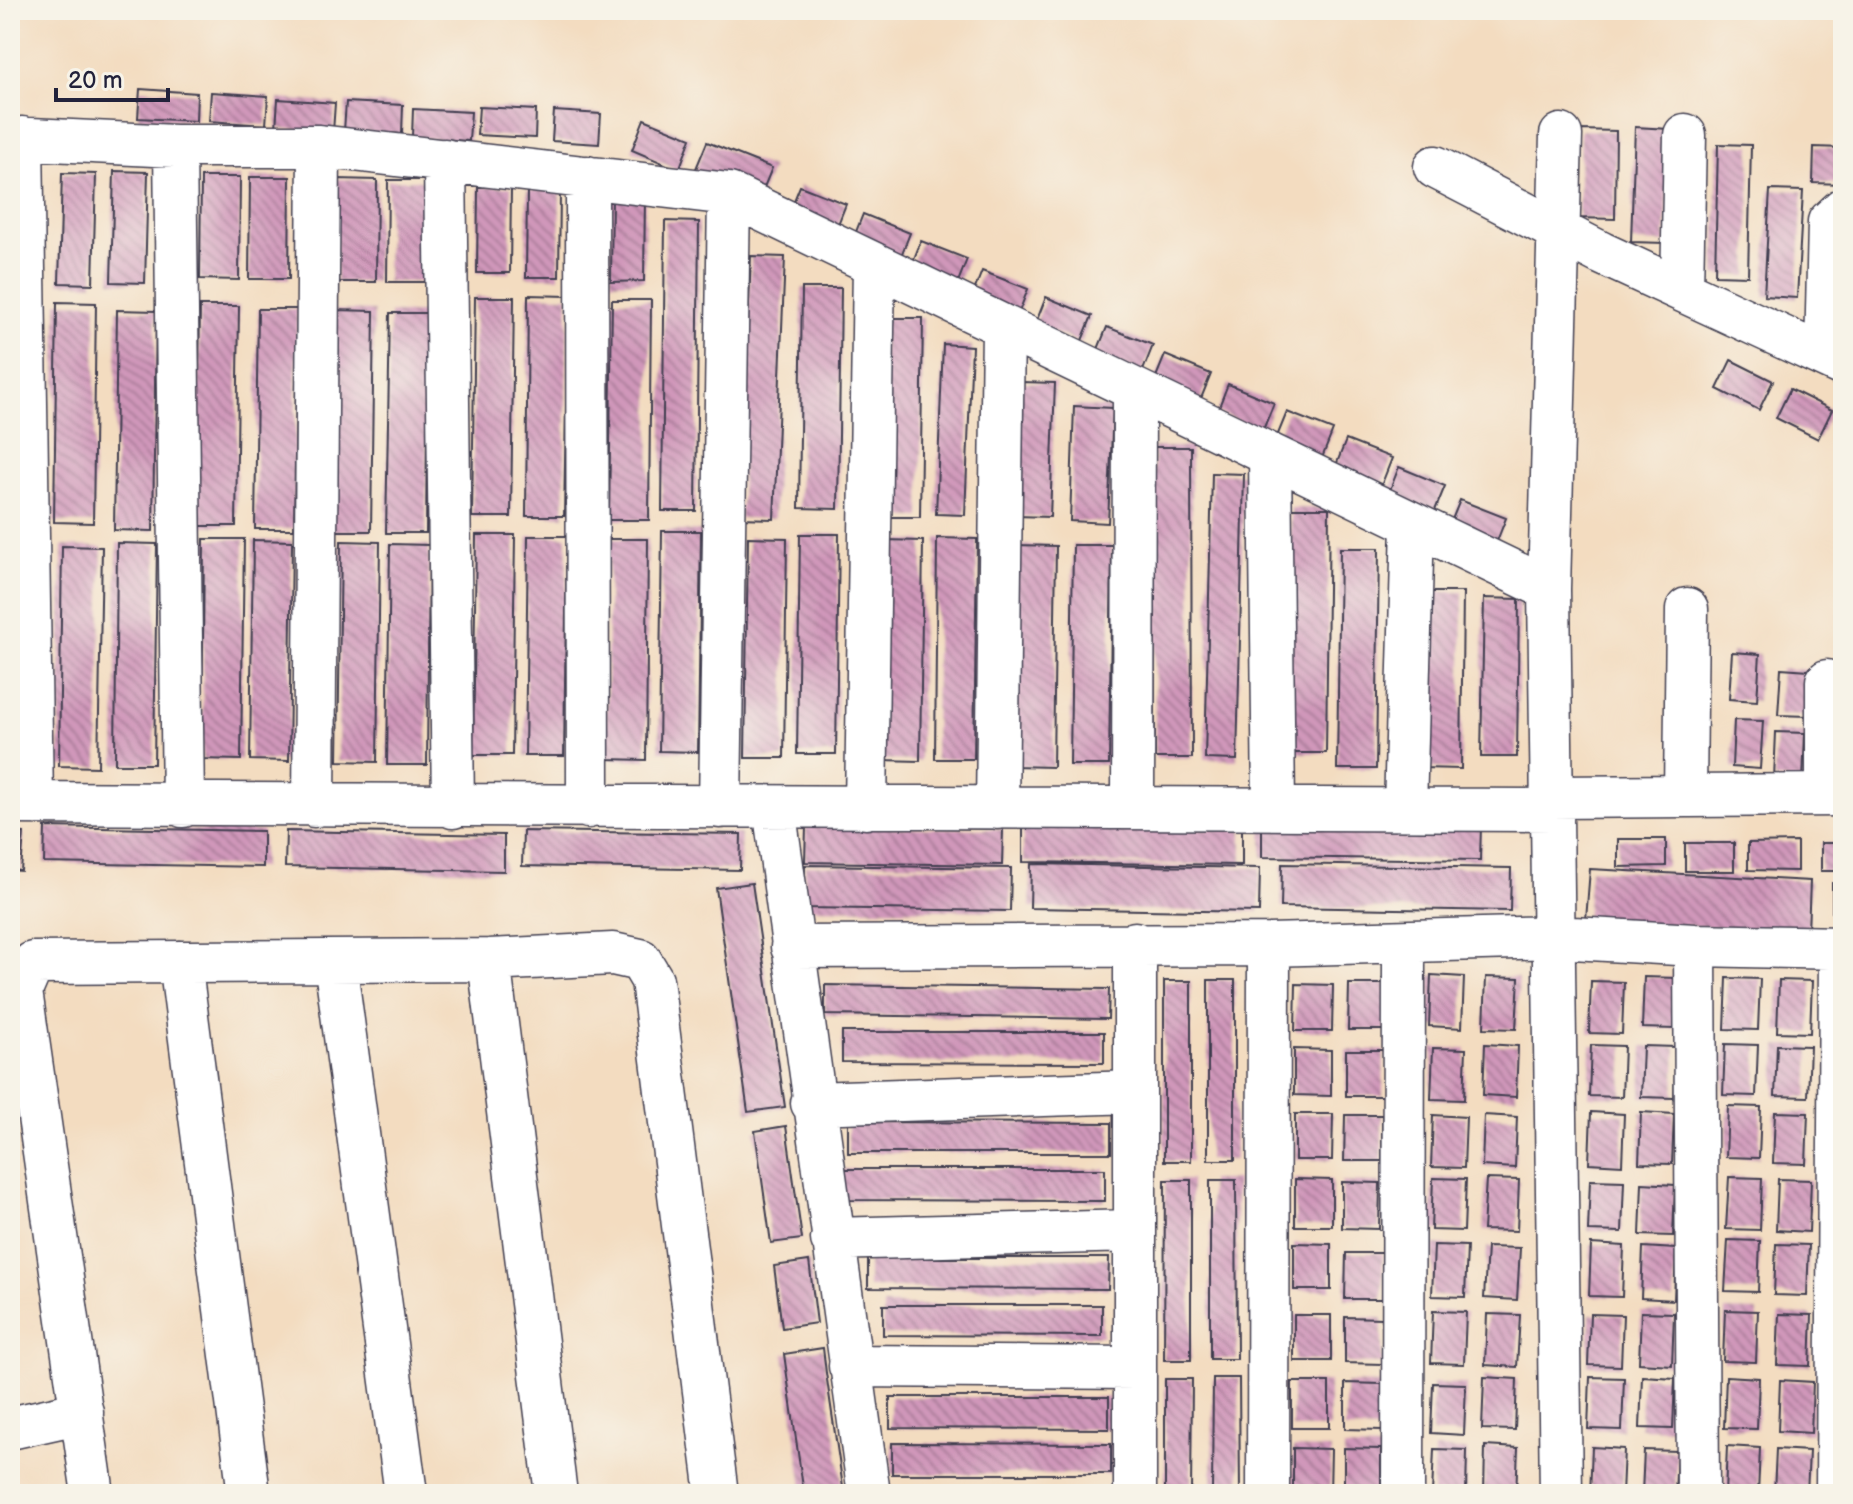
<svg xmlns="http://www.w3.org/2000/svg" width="1853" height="1504" viewBox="0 0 1853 1504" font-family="'Balsamiq Sans',sans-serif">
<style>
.building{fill:url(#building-back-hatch)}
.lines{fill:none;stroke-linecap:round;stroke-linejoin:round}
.minor-casing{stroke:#413e4f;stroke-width:45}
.minor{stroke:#fff;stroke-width:42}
</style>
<defs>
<pattern id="building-back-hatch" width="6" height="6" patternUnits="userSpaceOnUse" patternTransform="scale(2)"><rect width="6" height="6" fill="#d097ba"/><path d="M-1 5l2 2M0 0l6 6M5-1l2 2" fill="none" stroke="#a87b98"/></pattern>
</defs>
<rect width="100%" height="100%" fill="#f7f3e8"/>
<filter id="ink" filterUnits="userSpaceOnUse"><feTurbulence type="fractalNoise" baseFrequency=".0125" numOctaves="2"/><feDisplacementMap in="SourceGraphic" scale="16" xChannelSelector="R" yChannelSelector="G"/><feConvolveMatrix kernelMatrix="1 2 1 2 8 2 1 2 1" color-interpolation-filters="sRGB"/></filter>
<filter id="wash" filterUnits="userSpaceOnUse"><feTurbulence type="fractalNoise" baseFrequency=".006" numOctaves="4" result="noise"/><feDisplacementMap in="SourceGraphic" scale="32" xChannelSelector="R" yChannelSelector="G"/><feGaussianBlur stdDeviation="1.8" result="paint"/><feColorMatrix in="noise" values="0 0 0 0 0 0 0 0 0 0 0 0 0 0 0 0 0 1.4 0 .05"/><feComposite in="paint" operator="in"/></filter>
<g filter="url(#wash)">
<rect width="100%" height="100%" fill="#f3dcc0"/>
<g id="blocks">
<path class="building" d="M140 89 197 93 196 121 138 118Z
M211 92 268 96 266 125 209 121Z
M278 99 335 103 333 132 276 128Z
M346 102 403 105 402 134 344 131Z
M479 107 536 110 535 138 477 135Z
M413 109 471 112 469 141 412 137Z
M554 111 601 114 599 144 552 141Z
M644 119 691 138 679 170 632 150Z
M1635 127 1669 129 1665 243 1631 242Z
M1580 130 1616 131 1615 219 1578 218Z
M707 142 772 168 760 197 695 171Z
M1718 144 1751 145 1748 276 1715 275Z
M1814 147 1843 148V184L1813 183Z
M114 171 148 172 145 283 111 282Z
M62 173 96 174 93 284 59 283Z
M201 177H240L239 280 200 279Z
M250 177H290L289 279H249Z
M337 179 377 180 376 282H336Z
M388 180H427L426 282H387Z
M800 186 846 204 835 232 789 213Z
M478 187H511L510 273H477Z
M527 190 560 191 559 277H526Z
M1770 190 1803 191 1797 298 1764 296Z
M612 195H645L644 281 611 282Z
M863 214 910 233 899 261 852 242Z
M665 221 699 222 696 511H662Z
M921 241 967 259 956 287 910 269Z
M751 256 785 257 774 519 740 518Z
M982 271 1028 289 1017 317 971 299Z
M802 288H841L838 509 799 508Z
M528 295 568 296 564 516H526Z
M475 297H514L511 517H472Z
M1046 297 1092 316 1081 343 1035 325Z
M612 300H651L649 520H609Z
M57 302 96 303 93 523 54 522Z
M200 306H239L236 526H197Z
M258 309H297L294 529H255Z
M117 310 156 311 153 531 114 530Z
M335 310 374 311 371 531H332Z
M390 313H428L426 533H386Z
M884 318H923L920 517H881Z
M1107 327 1153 345 1142 373 1096 354Z
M943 344 972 346 965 515 936 514Z
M1165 355 1211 374 1200 401 1154 382Z
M1731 360 1773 381 1759 410 1717 389Z
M1021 382 1055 383 1050 517 1016 516Z
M1228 384 1274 403 1263 430 1217 412Z
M1790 389 1832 410 1818 439 1776 418Z
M1074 406 1113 408 1108 523 1070 521Z
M1287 412 1333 430 1322 458 1276 439Z
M1346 440 1392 458 1381 486 1335 468Z
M1154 447H1191L1192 758H1155Z
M1399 467 1445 486 1434 513 1388 495Z
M1212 473 1244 474 1237 760 1205 759Z
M1460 500 1506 518 1495 546 1449 527Z
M1291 508H1329L1326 753H1289Z
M662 531H701L698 752 659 751Z
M800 534H839L836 754H797Z
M476 535H515L512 755H473Z
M528 536H567L564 756H525Z
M748 537 787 538 784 758H745Z
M937 538 977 539 974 759H935Z
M204 539H244L241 760 202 759Z
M609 539H648L646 760 606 759Z
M253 540 292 541 289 761 250 760Z
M884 540 923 541 920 761 881 760Z
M341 541 380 542 377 762 338 761Z
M117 543 157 544 154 764H115Z
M390 544 429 545 427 765H387Z
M1016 545 1056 546 1053 767 1014 766Z
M1073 545H1112L1109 765H1070Z
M62 546 102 547 98 767 59 766Z
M1340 548H1379L1376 769H1337Z
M1424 592H1463L1461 769 1422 768Z
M1484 598 1519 599 1517 757H1481Z
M1732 652 1760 654 1757 701 1729 699Z
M1781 668 1809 670 1807 716 1778 715Z
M1734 720 1763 721 1760 769 1732 767Z
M1776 732 1805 733 1803 781 1774 779Z
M1262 821 1481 825 1480 860 1262 857Z
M806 826 1003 829 1002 865 805 862Z
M1023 826 1242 830V865L1023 862Z
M45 827 263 831V867L44 863Z
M286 831 504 835V871L285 867Z
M523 831 741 834 740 870 522 866Z
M10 832 24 833 21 871 10 870Z
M1618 839H1666V866L1618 867Z
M1797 842V871L1748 870V843Z
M1685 843H1734V871H1685Z
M1821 843H1843V871H1821Z
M1031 864 1260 868 1259 912 1030 908Z
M1282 864 1511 868 1510 911 1281 907Z
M805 865 1011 868 1010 911 804 908Z
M1590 869 1810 881 1808 932 1586 920Z
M752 883 785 1107 748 1112 716 888Z
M1832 883H1843V922H1832Z
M1431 975 1464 977 1462 1028 1429 1026Z
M1486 977 1519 978 1516 1029 1484 1028Z
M1644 977 1677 978 1675 1029 1642 1028Z
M1727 978 1760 979 1758 1030 1725 1029Z
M1208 980H1235V1160H1208Z
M1779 980 1812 981 1810 1033 1777 1032Z
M1164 981H1191V1161H1164Z
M1591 981 1624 982 1622 1034 1589 1033Z
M1296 984 1333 985 1332 1031H1295Z
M1349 984H1386L1385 1030H1348Z
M825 985 1109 989 1108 1019 825 1015Z
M842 1032H1104V1063L842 1062Z
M1485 1044 1518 1046 1516 1097 1483 1095Z
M1725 1044 1758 1045 1756 1096 1723 1095Z
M1591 1045 1624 1046 1622 1097 1589 1096Z
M1777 1045 1810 1046 1808 1097 1775 1096Z
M1643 1046 1676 1047 1674 1098 1641 1097Z
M1433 1048 1466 1049 1464 1100 1431 1099Z
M1294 1049 1331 1050V1096L1294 1095Z
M1346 1050H1384L1383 1096H1346Z
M1728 1106 1761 1107 1759 1158 1726 1157Z
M1591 1112 1624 1114 1622 1165 1589 1163Z
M1641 1112 1674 1114 1672 1164 1639 1163Z
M1775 1112 1808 1113 1806 1164 1773 1163Z
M1295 1114H1333L1332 1160H1295Z
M1345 1115H1382V1161H1344Z
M1433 1115 1466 1117 1464 1168 1431 1167Z
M1484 1115 1517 1117 1515 1168 1482 1166Z
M848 1122 1111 1123V1153H848Z
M786 1126 802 1239 771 1243 755 1131Z
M843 1169H1105V1201L843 1200Z
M1729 1177 1762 1178 1760 1230 1726 1229Z
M1433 1178 1466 1179 1464 1231 1431 1230Z
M1295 1179 1332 1180V1226H1295Z
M1486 1179 1519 1180 1517 1231 1483 1230Z
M1778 1179 1811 1180 1809 1232 1776 1230Z
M1165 1180H1191V1360H1164Z
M1210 1180H1236L1237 1359H1210Z
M1590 1180 1624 1181 1622 1232 1588 1231Z
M1342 1182 1380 1183 1379 1229 1342 1228Z
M1642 1183 1675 1185 1673 1236 1640 1235Z
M1728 1240 1760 1241 1758 1292 1725 1291Z
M1294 1243 1331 1244V1290H1294Z
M1591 1244 1624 1246 1622 1297 1589 1296Z
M1776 1244 1809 1245 1807 1296 1774 1295Z
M1434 1245 1467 1246 1465 1297 1432 1296Z
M1487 1247 1520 1248 1517 1300 1484 1298Z
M1643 1247 1676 1249 1674 1300 1641 1298Z
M1346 1253H1383L1382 1299H1345Z
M868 1258H1109L1108 1289 868 1288Z
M809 1261 817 1323 782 1328 774 1266Z
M883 1305H1102V1336L883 1335Z
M1725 1310 1758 1311 1756 1362 1723 1361Z
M1433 1311 1466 1312 1464 1364 1431 1363Z
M1641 1312 1674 1313 1672 1365 1639 1363Z
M1487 1314 1520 1315 1517 1367 1485 1365Z
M1590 1314 1623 1315 1621 1366 1588 1365Z
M1779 1314 1812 1315 1810 1366 1777 1365Z
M1294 1315H1331V1361H1294Z
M1345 1317 1382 1318V1364L1345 1363Z
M823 1348 826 1373 844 1494H804L798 1453 784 1354Z
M1642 1376 1675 1378 1673 1429 1640 1428Z
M1726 1376 1759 1378 1757 1429 1724 1428Z
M1484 1377 1517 1379 1515 1430 1482 1429Z
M1590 1377 1624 1378 1622 1430 1588 1429Z
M1213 1378H1239L1240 1494H1212Z
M1165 1379H1192L1191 1494H1165Z
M1780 1380 1813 1382 1811 1433 1778 1431Z
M1292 1382H1329V1428H1292Z
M1345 1383 1382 1384V1430L1345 1429Z
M1433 1383 1466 1384 1464 1435 1431 1433Z
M890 1397H1109V1429L890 1428Z
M892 1443 1111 1444V1474H892Z
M1485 1446 1518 1448 1516 1494H1484Z
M1727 1446 1760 1448 1758 1494H1725Z
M1592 1447 1624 1449 1622 1494H1590Z
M1293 1448 1331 1449 1330 1494H1293Z
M1344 1448 1381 1449V1494H1344Z
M1434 1449 1467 1450 1466 1494H1432Z
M1776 1449 1809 1451 1807 1494H1774Z
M1644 1450 1677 1451 1675 1494H1642Z"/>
</g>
</g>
<g filter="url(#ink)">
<use href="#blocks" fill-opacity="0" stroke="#413e4f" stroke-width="2"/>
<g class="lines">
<defs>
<path id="minor" d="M1561 135 1549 589 1561 1494
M10 138 175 146H319L729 194 1549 589
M22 138 32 803
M175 146 183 806
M445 160 453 807
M1435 167 1601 253 1843 365
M587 177 588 807
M1682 290 1685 135
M1826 355 1829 222 1843 209
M1270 455 1274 809
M1827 795V681
M1685 796 1687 609
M1552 797 1843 795
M10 803 1552 810
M314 806 319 146
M720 807 729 194
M774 807 869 1494
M866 808 874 264
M997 808 1003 326
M1133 808 1134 390
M1405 809 1413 524
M1695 945 1698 1494
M792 947 1269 945 1555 937 1695 945 1843 948
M489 960 556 1494
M335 961 406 1494
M180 962 249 1494
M812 1103 1134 1092
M832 1239 1134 1231
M850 1366 1135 1368
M10 1428 82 1412
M93 1494 21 991 33 963 489 960 613 954 640 960 652 980 717 1494
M1135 1494V943
M1268 1494 1269 945
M1403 1494 1404 942
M1837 1494 1840 948"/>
</defs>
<use href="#minor" class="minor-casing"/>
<use href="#minor" class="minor"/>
</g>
</g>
<rect width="1853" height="1504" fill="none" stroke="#f7f3e8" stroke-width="40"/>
<path d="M56 88v12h112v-12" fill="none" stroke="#22223b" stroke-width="4"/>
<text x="68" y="88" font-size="24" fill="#22223b" stroke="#f7f3e8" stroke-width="6" paint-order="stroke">20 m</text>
</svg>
